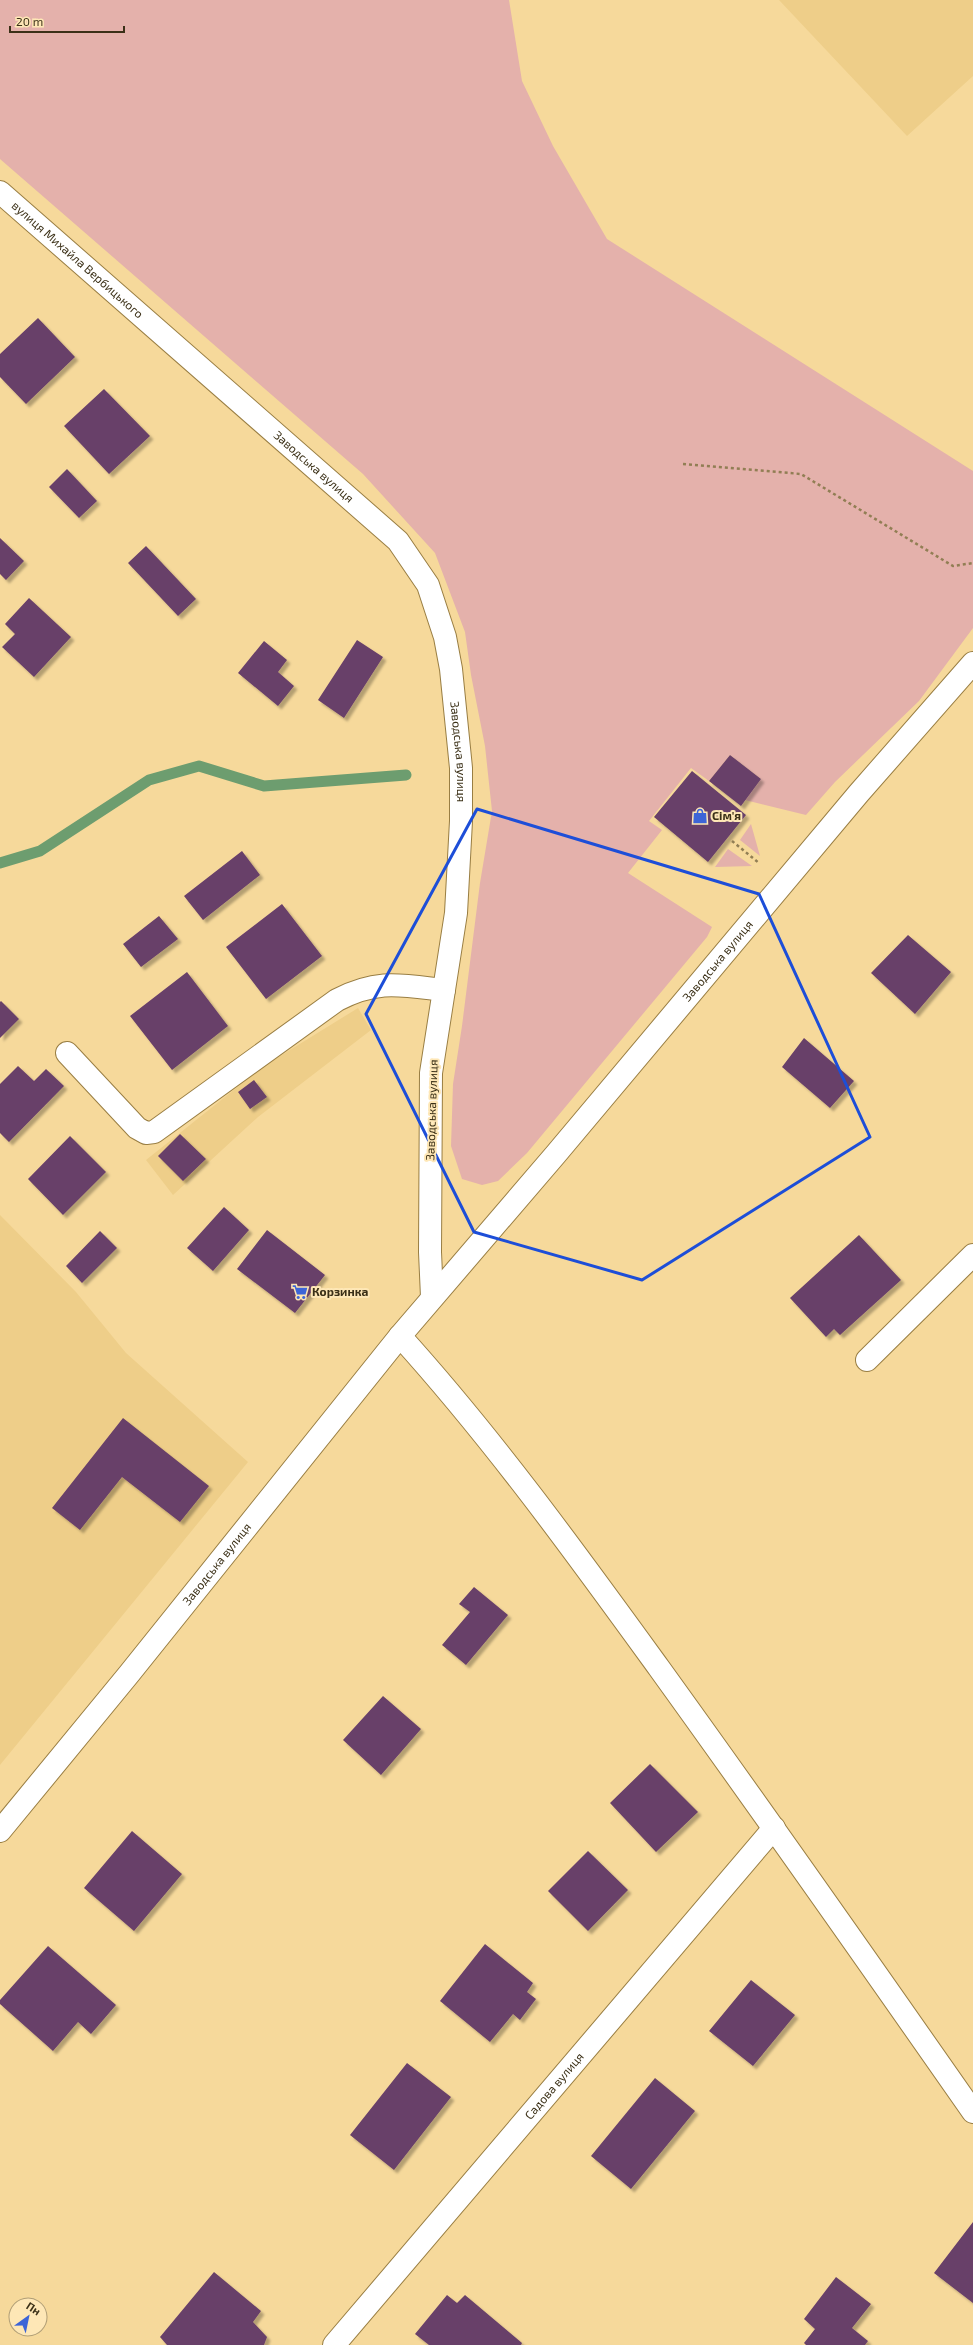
<svg xmlns="http://www.w3.org/2000/svg" width="973" height="2345" viewBox="0 0 973 2345" font-family="'Exo 2',sans-serif">
<style>
.built{fill:#eece89}
.green{fill:#e4b1ab}
.lines{fill:none;stroke-linecap:round;stroke-linejoin:round}
.stream{stroke:#6d9d6f;stroke-width:11}
.building{fill:#683f69;filter:url(#shadow)}
.minor-casing{stroke:#997e43;stroke-width:24}
.path{stroke:#917e54;stroke-width:2.5;stroke-dasharray:3 3;stroke-linecap:butt}
.minor{stroke:#fff;stroke-width:22}
.marked{fill:none;stroke:#1d4ed8;stroke-width:3;stroke-linejoin:round}
.labels{text-anchor:middle;stroke-width:4;stroke-linejoin:round;paint-order:stroke}
.street-label{font-size:12px;fill:#3b3017;stroke:#fee7b6}
.poi-label{font-size:12px;font-weight:bold;fill:#3b3017;stroke:#fee7b6;text-anchor:start}
</style>
<defs>
<filter id="shadow"><feDropShadow dx="3.5" dy="3.5" stdDeviation="1" flood-color="#0004"/></filter>
</defs>
<rect width="100%" height="100%" fill="#f6d99b"/>
<path class="built" d="M779 0H973V76L907 136Z
M358 1008 371 1030 258 1117 173 1195 146 1160 264 1066Z
M0 1215 76 1292 126 1353 248 1462 0 1765Z"/>
<path class="green" d="M0 0H509L522 81 553 146 607 239 973 471V628L919 701 835 782 806 815 745 800 761 779 730 755 709 781 691 768 649 821 662 830 628 873 712 927 707 937 527 1153 498 1181 482 1185 462 1179 451 1146 453 1084 462 1026 480 883 492 811 485 746 471 675 465 632 435 553 363 474 0 159Z
M751 824 760 856 740 840Z
M728 849 752 866 715 867Z"/>
<g class="lines">
<path class="stream" d="M0 863 40 851 149 780 199 766 264 786 406 775"/>
</g>
<path class="building" d="M38 318 75 357 26 404 0 377V354Z
M104 389 150 436 109 474 64 426Z
M67 469 97 501 79 518 49 487Z
M0 538 24 561 6 580 0 574Z
M146 546 196 599 178 616 128 563Z
M29 598 71 637 34 677 2 647 15 634 5 624Z
M357 640 383 657 344 718 318 700Z
M264 641 287 660 278 672 294 686 278 706 238 673Z
M730 755 761 779 741 806 709 781Z
M692 771 746 815 708 862 654 817Z
M242 851 260 875 203 920 184 896Z
M282 904 322 956 266 999 226 947Z
M159 916 178 939 141 967 123 944Z
M908 935 951 972 915 1014 871 973Z
M187 972 228 1026 172 1070 130 1016Z
M1 1001 19 1019 0 1038V1002Z
M804 1038 854 1081 830 1108 782 1067Z
M18 1066 34 1081 46 1069 64 1086 9 1142 0 1133V1084Z
M254 1080 267 1097 250 1109 238 1092Z
M180 1134 206 1159 183 1181 158 1156Z
M70 1136 106 1172 63 1215 28 1179Z
M224 1207 249 1230 213 1271 187 1248Z
M267 1230 325 1275 295 1313 237 1269Z
M100 1231 117 1248 82 1283 66 1266Z
M859 1235 901 1280 840 1335 834 1329 826 1337 790 1298Z
M123 1418 209 1486 180 1522 122 1477 80 1530 52 1508Z
M474 1587 508 1615 466 1665 442 1645 470 1612 459 1604Z
M383 1696 421 1729 381 1775 343 1740Z
M650 1764 698 1812 656 1852 610 1803Z
M132 1831 182 1874 134 1931 84 1888Z
M588 1851 628 1890 588 1931 548 1891Z
M485 1944 533 1983 527 1992 536 1999 520 2020 513 2014 490 2042 440 2001Z
M48 1946 116 2005 91 2034 78 2022 53 2051 0 2004V2000Z
M751 1980 795 2015 753 2066 709 2031Z
M407 2063 451 2097 394 2170 350 2135Z
M655 2078 695 2111 631 2189 591 2156Z
M973 2222V2303L934 2273Z
M214 2272 261 2311 253 2322 267 2337 264 2345H167L160 2337Z
M836 2277 871 2304 852 2328 868 2341 865 2345H806L804 2343 815 2329 804 2319Z
M447 2295 457 2303 465 2295 522 2343 521 2345H429L415 2334Z"/>
<g class="lines">
<defs>
<g id="minor">
<path id="s1" d="M0 192 398 541 428 585 445 637 451 669 461 768V821L456 913 431 1073 430 1252 432 1297"/>
<path d="M67 1053 137 1128 146 1133 154 1132 337 1000C378 979 400 985 444 990"/>
<path d="M400 1336C494 1440 577 1555 659 1668 765 1815 869 1963 973 2112"/>
<path d="M867 1360 973 1255"/>
<path id="s2" d="M0 1831 129 1674 400 1336 556 1154 859 793 973 663"/>
<path id="s3" d="M334 2345 774 1828"/>
</g>
</defs>
<use href="#minor" class="minor-casing"/>
<path class="path" d="M683 464 801 474 953 566 973 563
M732 841 759 863"/>
<use href="#minor" class="minor"/>
</g>
<path class="marked" d="M477 809 759 894 870 1137 642 1280 474 1232 366 1014Z"/>
<defs>
<symbol id="shop-bare" viewBox="-9 -9 18 18"><path d="M-5-2.5h2.3a2.7 3.5 0 0 1 5.4 0H5L5.5 6h-11ZM-1.5-2.5h3a1.5 2.3 0 0 0-3 0Z" fill="#3d65d7" stroke="#fee7b6" stroke-width="2.5" paint-order="stroke"/></symbol>
<symbol id="supermarket-bare" viewBox="-9 -9 18 18"><path d="M-6-5.5h2.5l.6 2H6L4.5 2H-2.5L-4.4-4H-6ZM-1.5 3.2a1.3 1.3 0 1 0 .1 0ZM3 3.2a1.3 1.3 0 1 0 .1 0Z" fill="#3d65d7" stroke="#fee7b6" stroke-width="2.5" paint-order="stroke"/></symbol>
</defs>
<g fill-rule="evenodd">
<use href="#shop-bare" x="689" y="805" width="22" height="22"/>
<use href="#supermarket-bare" x="289" y="1281" width="22" height="22"/>
</g>
<g class="labels">
<g class="street-label">
<text dy="4" stroke="none"><textPath href="#s1" startOffset="103">вулиця Михайла Вербицького</textPath></text>
<text dy="4" stroke="none"><textPath href="#s1" startOffset="417">Заводська вулиця</textPath></text>
<text dy="4" stroke="none"><textPath href="#s1" startOffset="753">Заводська вулиця</textPath></text>
<text dy="4" stroke="none"><textPath href="#s2" startOffset="1128">Заводська вулиця</textPath></text>
<text transform="translate(432 1110) rotate(-88)" y="4">Заводська вулиця</text>
<text dy="4" stroke="none"><textPath href="#s2" startOffset="344">Заводська вулиця</textPath></text>
<text dy="4" stroke="none"><textPath href="#s3" startOffset="340">Садова вулиця</textPath></text>
</g>
<g class="poi-label">
<text x="712" y="820">Сім'я</text>
<text x="312" y="1296">Корзинка</text>
</g>
</g>
<g transform="translate(28 2317) rotate(33)"><circle r="19" fill="#fee7b6" stroke="#b09e76"/>
<path d="M0-3L7 15L0 10L-7 15Z" fill="#3d65d7"/>
<text y="-6" font-size="11" font-weight="bold" text-anchor="middle" fill="#3b3017">Пн</text>
</g>
<path d="M10 26v6h114v-6" fill="none" stroke="#3b3017" stroke-width="2"/>
<text x="16" y="26" font-size="12" fill="#3b3017" stroke="#fee7b6" stroke-width="3" paint-order="stroke">20 m</text>
</svg>
